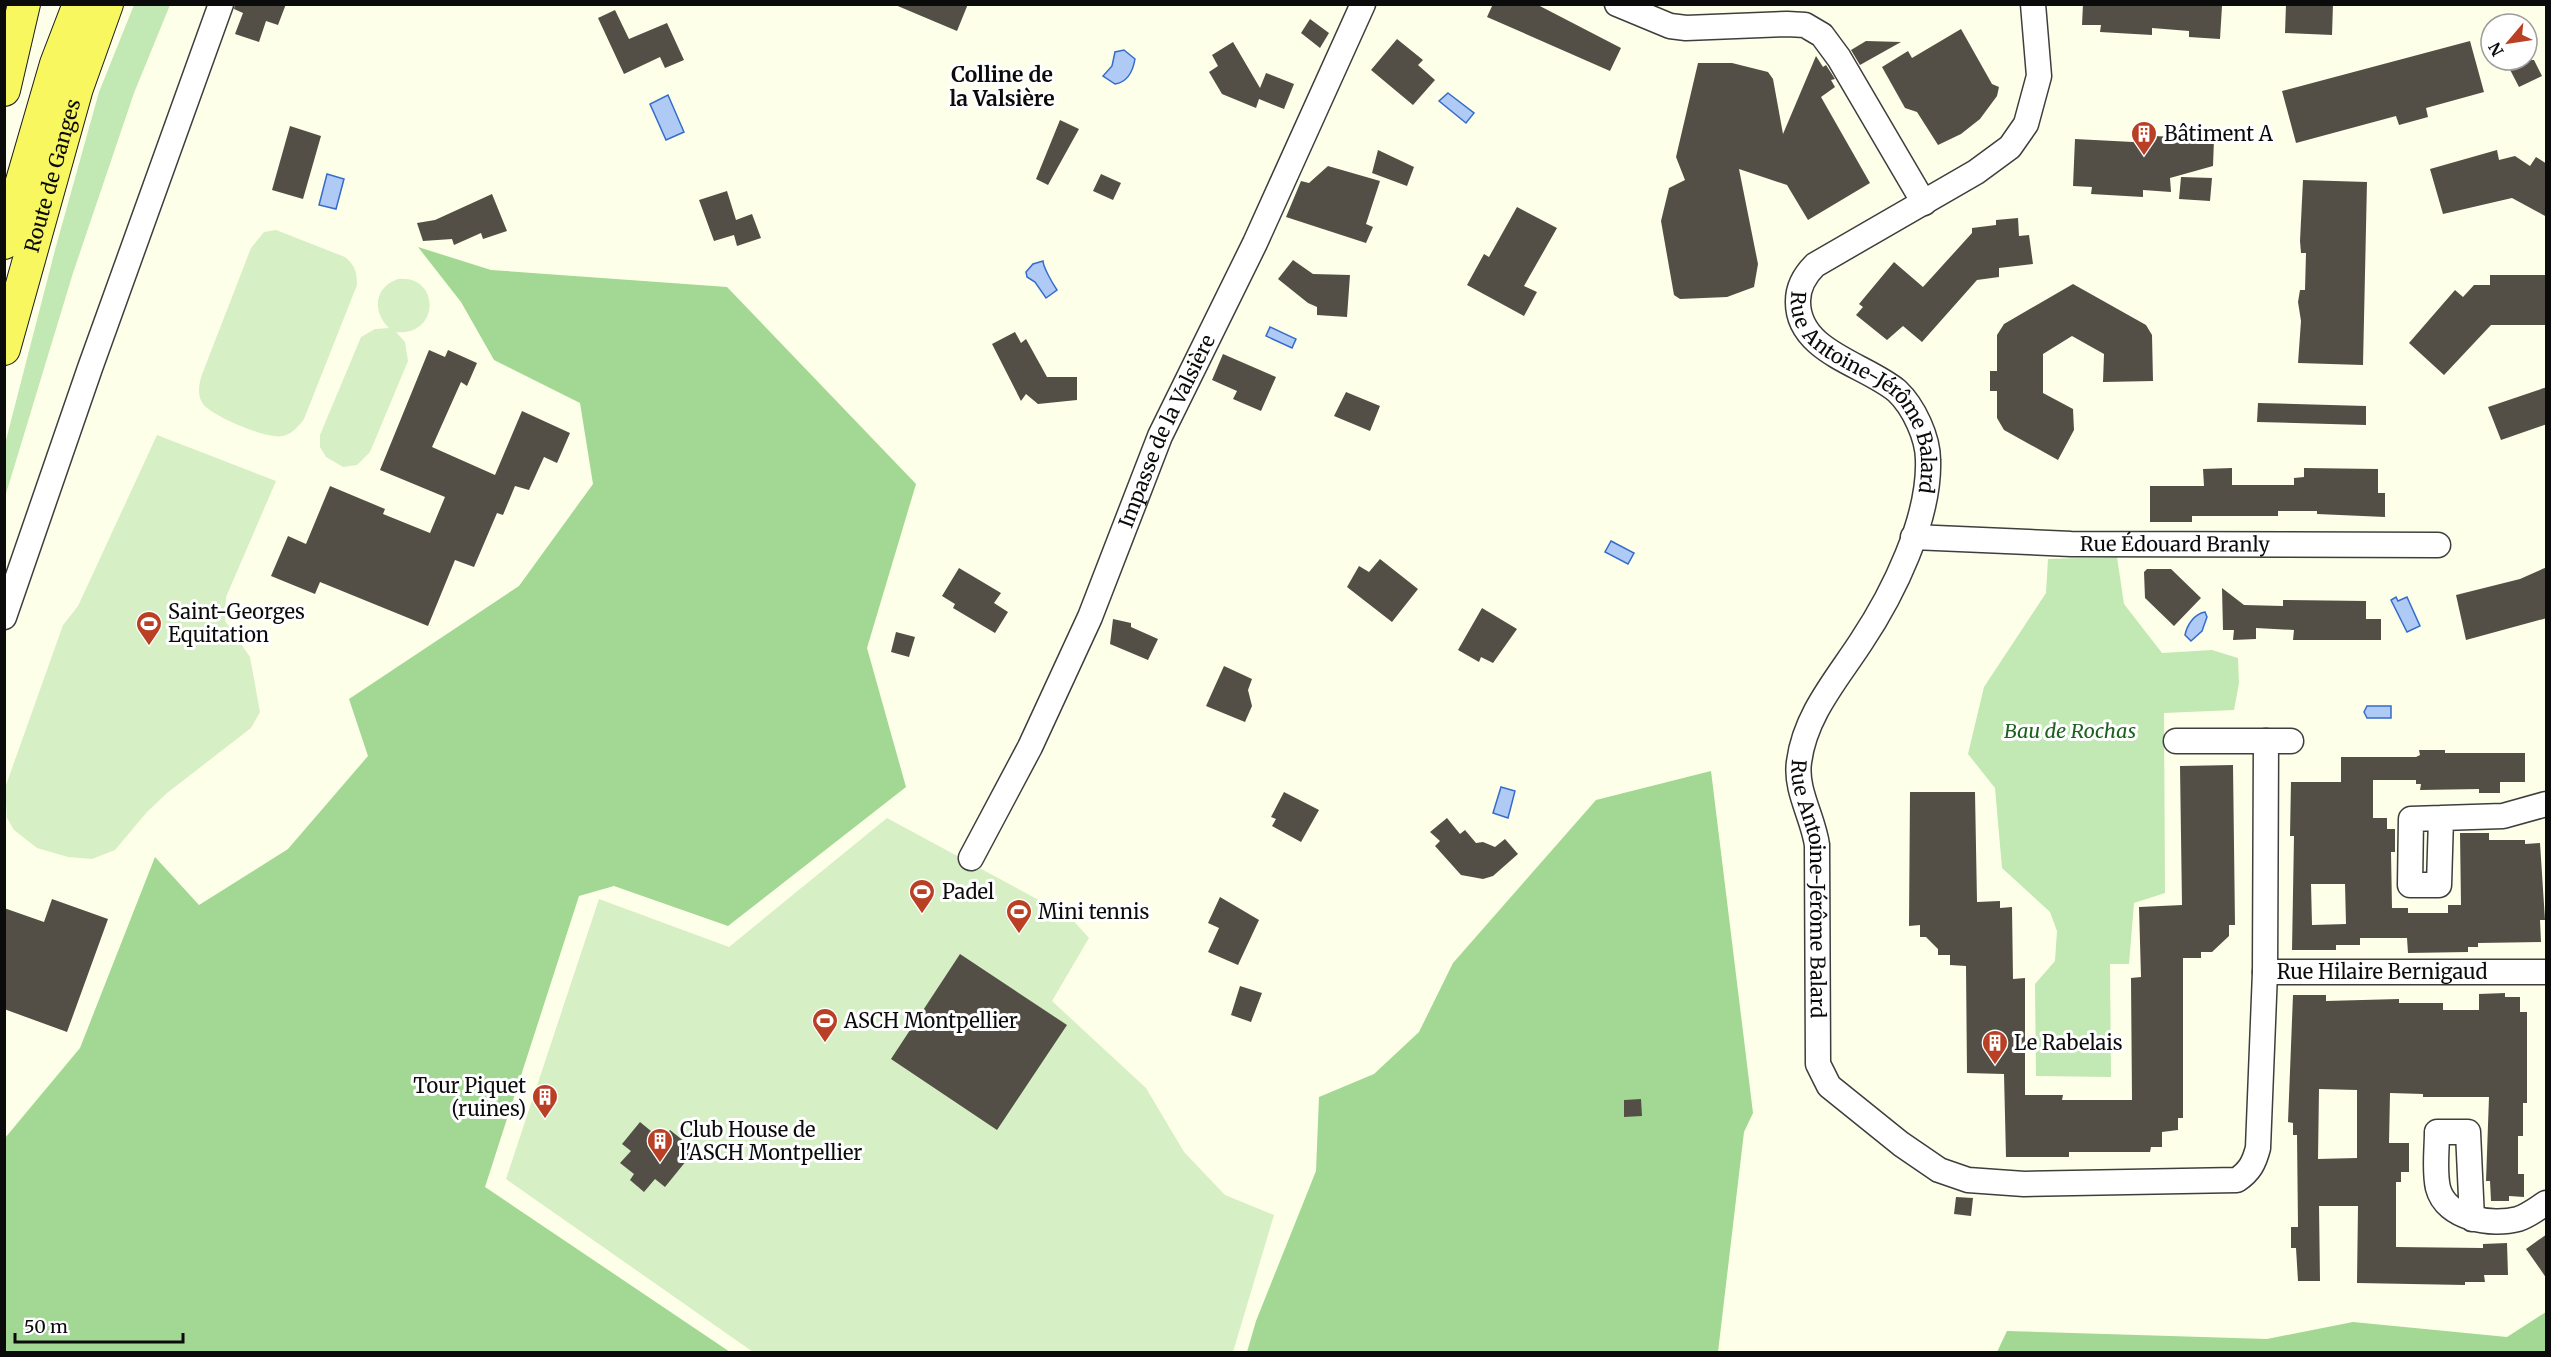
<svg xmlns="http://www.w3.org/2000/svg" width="2551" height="1357" viewBox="0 0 2551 1357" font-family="Merriweather,serif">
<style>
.green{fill:#c2e8b3}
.forest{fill:#a2d893}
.pitch{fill:#d7efc5}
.water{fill:#aecaf5;stroke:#356ccc;stroke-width:1.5}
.building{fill:#534f47;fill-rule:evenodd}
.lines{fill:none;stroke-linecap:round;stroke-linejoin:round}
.minor-casing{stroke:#3e3e3e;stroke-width:27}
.major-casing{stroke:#1c1c1c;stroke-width:34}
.minor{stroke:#fff;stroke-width:24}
.major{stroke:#f8f75f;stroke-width:32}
.labels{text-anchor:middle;stroke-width:6;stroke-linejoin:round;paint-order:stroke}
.poi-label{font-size:20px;fill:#0b0b0b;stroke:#fff;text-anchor:start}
.street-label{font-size:20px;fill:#0b0b0b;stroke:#fff}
.park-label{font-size:20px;font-style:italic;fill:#1c611e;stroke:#fff}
.neighbourhood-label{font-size:21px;font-weight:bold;fill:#0b0b0b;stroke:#fff}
</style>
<rect width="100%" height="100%" fill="#feffe8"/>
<path class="green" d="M134 5H170L134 93 73 273 5 497V444L55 250 99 92Z
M2117 557 2124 604 2162 653 2212 650 2238 658 2239 683 2234 710 2164 713 2165 893 2134 903 2129 964H2110L2111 1077 2036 1076 2035 984 2055 961 2057 931 2050 912 2002 868 1995 788 1968 754 1984 687 2046 593 2048 559Z"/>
<path class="forest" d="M418 247 491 270 727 287 916 484 867 648 906 787 728 926 614 886 579 896 485 1187 730 1352H5V1138L80 1048 155 857 199 905 288 849 368 756 349 699 519 586 593 484 580 403 494 360 461 302Z
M1711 771 1753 1113 1744 1132 1718 1352H1247L1256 1321 1316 1171 1319 1097 1374 1074 1419 1032 1453 963 1596 800Z
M2546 1312V1352H1997L2007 1331 2267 1339 2353 1322 2507 1337Z"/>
<path class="pitch" d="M276 230 345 257C355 265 357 272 357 285L304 419C298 427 292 434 283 436 268 440 212 416 203 404 197 395 199 386 201 377L251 248 264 232Z
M398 279C440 274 441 336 396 332L405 342 408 361 370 452 357 465 343 467 326 457 320 447V435L361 337 375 329 389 328C372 312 374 287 398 279Z
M157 435 276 481 226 597 225 621 250 657 260 712 251 728 167 793 147 812 115 850 92 859 68 857 37 848 14 830 7 818 5 788 63 625 78 606Z
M887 818 1070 917 1089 938 1052 1001 1146 1088 1184 1152 1225 1195 1274 1215 1233 1352H753L506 1179 599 899 729 947Z"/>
<path class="water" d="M1124 50 1135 59C1133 71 1128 82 1115 84L1103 76 1112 66 1115 52Z
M1448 93 1474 113 1466 123 1439 101Z
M668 95 684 132 666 140 650 104Z
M327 174 344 179 336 209 319 205Z
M1043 261C1043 267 1053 284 1057 290L1046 298 1035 282 1027 277 1026 272 1033 264Z
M1270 327 1296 339 1292 348 1266 336Z
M1611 541 1634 553 1628 564 1605 552Z
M2396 597 2398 601 2407 597 2420 626 2407 632 2391 600Z
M2205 612 2207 617 2202 631 2191 641 2185 635C2187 625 2194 614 2205 612Z
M2367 706H2391V718H2367L2364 712Z
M1501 787 1515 791 1508 818 1493 813Z"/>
<path class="building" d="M235 4H286L278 25 266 21 259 42 235 34 243 13 234 9Z
M893 4H968L957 31Z
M1493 4H1536L1621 48 1610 71 1487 17Z
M2083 4 2222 6 2220 39 2189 37V31L2152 28V35L2100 32 2101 25H2082Z
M2286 4H2333L2332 35 2285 33Z
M615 10 629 39 667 23 684 60 665 68 660 57 624 74 598 18Z
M1310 19 1329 33 1320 48 1301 33Z
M1961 29 1992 84 1999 87 1997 96 1980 119 1961 134 1938 145 1917 112 1905 108 1882 67 1908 51 1912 58Z
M1397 39 1423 60 1418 65 1435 80 1413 105 1371 70Z
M1866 41 1901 42 1860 65 1851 50Z
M2470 41 2484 92 2426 108 2428 117 2399 125 2396 116 2296 143 2282 91Z
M1233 42 1260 88 1266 73 1294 84 1284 109 1259 99 1256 108 1222 94 1209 72 1218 66 1212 55Z
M1816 56 1823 67 1826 65 1835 79 1831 80 1835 87 1821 97 1870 183 1808 220 1787 185 1739 169 1758 264 1754 287 1727 297 1680 299 1674 295 1661 221 1669 188 1685 180 1676 157 1698 63H1732L1768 72 1773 79 1783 134Z
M2505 60H2534L2542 76 2519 87Z
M1060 120 1079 129 1048 185 1036 179Z
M290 126 321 136 303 199 272 190Z
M2134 135 2214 139 2213 166 2170 178 2171 192 2143 190V197L2091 194 2092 187 2073 186 2075 139 2133 142Z
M1378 150 1414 167 1407 186 1372 173Z
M2497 150 2499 160 2515 156 2530 166 2536 157 2547 164V217L2512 198 2443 214 2430 169Z
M1328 166 1380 181 1366 224 1373 227 1366 243 1286 217 1301 181 1309 183Z
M1101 174 1121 183 1113 200 1093 191Z
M2181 177 2212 178 2210 201 2179 199Z
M2303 180 2367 182 2363 365 2298 363 2301 321 2298 302 2300 290H2305L2306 253H2301L2300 241Z
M727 191 736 220 752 214 761 238 737 246 734 235 714 241 699 200Z
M492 194 507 231 483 239 481 233 454 245 452 239 423 241 417 223 435 220Z
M1517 207 1557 228 1524 286 1537 292 1524 316 1467 285 1484 254 1489 257Z
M2018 218 2019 236 2029 235 2033 264 1999 268V277L1977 280 1922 342 1903 326 1887 340 1856 315 1863 307 1859 304 1894 262 1923 287 1972 233V228L1996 225V220Z
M1293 260 1313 274 1350 275 1347 317 1317 315V307L1308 303 1278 279Z
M2490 275H2547V325H2491L2444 375 2409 343 2455 290 2463 297 2474 285H2490Z
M2073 284 2146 325 2152 335 2153 381 2103 382 2104 354 2072 336 2043 354V393L2073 409 2074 430 2058 460 2004 430 1997 418V391H1990V371H1997V335L2004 324Z
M1015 332 1021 343 1026 339 1047 377H1077V400L1038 404 1026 394 1021 401 992 344Z
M429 350 445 357 448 350 477 363 467 386 461 382 432 447 495 475 522 411 570 433 557 463 544 457 529 490 515 486 503 515 497 513 474 567 455 560 428 626 320 582 315 594 271 576 288 536 306 544 330 486 385 509 383 514 430 533 445 497 380 470Z
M1223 354 1276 377 1261 411 1233 399 1237 391 1212 380Z
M2547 387V424L2501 440 2488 407Z
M1346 392 1380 406 1370 431 1334 416Z
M2258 403 2366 406V425L2257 422Z
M2232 468V485H2294V478L2304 477V468L2378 469V493H2385V517L2317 514V511H2278V516H2192V522H2150V486H2204L2203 469Z
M1380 559 1418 589 1392 622 1347 587 1359 566 1369 572Z
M2547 567V618L2466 640 2456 595 2520 579Z
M959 568 1001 593 994 603 1008 612 995 633 953 608 955 604 942 596Z
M2147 569H2171L2201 598 2174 626 2145 598 2144 572Z
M2222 588 2244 605 2283 606V600L2366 601V619H2381V640H2293L2294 630 2256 628V639L2233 640 2234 630H2223Z
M1482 608 1517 629 1493 663 1481 657 1479 662 1458 650Z
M1113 619 1131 623V627L1158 639 1148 660 1110 644Z
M896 632 915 637 909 657 891 652Z
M1224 666 1252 679 1248 690 1252 706 1245 722 1206 706Z
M2419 750H2445V753H2525V782H2500V793H2479V789L2420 790 2421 784H2416V780H2373V818H2387V829H2395V852H2391L2392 908H2408V913H2448V905H2461L2460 833H2489V840H2525V844L2540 843 2545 920H2540L2541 942 2478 943V947H2468V952L2408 953 2407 938H2360V945H2336V950H2292L2294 836H2290L2291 782H2341V757H2416L2420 755ZM2311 884H2345L2346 924 2312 925Z
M2233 765 2235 925H2229V936L2212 952H2201V958H2183V1118H2178V1130L2162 1132V1147H2151L2150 1152H2069V1157H2006L2004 1074 1967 1073 1966 966 1950 965V955H1938V949L1926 937H1920V925L1909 926 1910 792H1975L1977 902 2000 901V908L2012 907 2013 979 2025 978V1095H2063L2062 1100H2132L2131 978 2141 977 2139 907 2182 905 2180 766Z
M1284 792 1319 810 1301 842 1272 826 1276 819 1271 817Z
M1447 818 1460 834 1465 830 1476 843 1483 842 1495 847 1505 839 1518 854 1493 876 1483 879 1461 875 1435 846 1440 841 1430 832Z
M1220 897 1259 920 1238 965 1208 952 1219 928 1208 923Z
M52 899 108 919 67 1032 4 1009V908L44 922Z
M960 954 1067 1025 997 1130 891 1059Z
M1240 986 1262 993 1251 1022 1231 1015Z
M2505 993V997H2520V1012H2527V1103H2523V1136H2518V1174H2524V1197L2509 1196V1201H2491L2490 1181H2486L2489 1097H2423V1094L2390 1093 2389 1143H2409V1172H2401V1182H2396V1247L2483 1248V1244L2507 1243 2508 1275H2484L2485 1282H2465V1285L2357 1283 2358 1206H2319L2320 1281H2298L2296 1248H2291V1227H2298L2297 1135H2293V1123L2288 1122 2293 995H2326V1001L2399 999V1003H2443V1010H2479V994ZM2319 1089 2357 1090V1158L2318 1159Z
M1641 1099 1642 1116 1624 1117V1100Z
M640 1122 662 1140 670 1130 695 1150 665 1187 655 1179 644 1192 630 1180 634 1174 620 1163 631 1151 622 1144Z
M1956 1197 1973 1198 1971 1216 1954 1214Z
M2547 1234V1279L2526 1249Z"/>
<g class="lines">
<defs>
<g id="minor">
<path d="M1617 4 1670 26 1686 28 1787 24 1805 25 1822 35 1839 58 1924 203"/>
<path id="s1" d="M2033 4 2039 76 2026 124 2010 147 1976 172 1815 265C1805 275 1798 286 1798 301 1797 352 1865 364 1897 391 1914 407 1928 438 1928 460 1930 519 1893 594 1861 642 1837 679 1805 715 1799 762 1795 790 1813 817 1817 845L1818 1064 1829 1086 1901 1144 1939 1170 1968 1180 2024 1184 2237 1180C2250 1171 2254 1163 2258 1148L2265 972H2546"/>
<path id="s2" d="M1913 537 2071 544 2438 545"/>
<path d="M4 617 90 368 221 4"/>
<path d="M2176 741H2291"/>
<path d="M2441 818 2439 885H2410L2411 819 2503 816 2546 804"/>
<path id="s3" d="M971 858 1030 747 1090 617 1160 436 1255 243 1363 4"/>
<path d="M2265 972 2266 741"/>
<path d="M2472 1219 2468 1132H2437C2437 1149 2434 1171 2438 1188 2446 1219 2492 1226 2518 1219 2528 1216 2538 1208 2546 1203"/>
</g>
<g id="major">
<path d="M4 90 24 4"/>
<path d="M4 243 56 64 79 4"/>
<path id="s4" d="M4 349 77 88 107 4"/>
</g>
</defs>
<use href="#minor" class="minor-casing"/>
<use href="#major" class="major-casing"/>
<use href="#minor" class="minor"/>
<use href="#major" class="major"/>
</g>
<defs>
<symbol id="building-pin" viewBox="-11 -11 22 30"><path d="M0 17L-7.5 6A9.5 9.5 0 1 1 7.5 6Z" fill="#b94025" stroke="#fff"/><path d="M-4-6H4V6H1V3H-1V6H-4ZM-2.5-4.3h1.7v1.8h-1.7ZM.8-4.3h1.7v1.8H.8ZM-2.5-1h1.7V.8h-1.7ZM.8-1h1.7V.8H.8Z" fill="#fff"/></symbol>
<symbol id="stadium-pin" viewBox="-11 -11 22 30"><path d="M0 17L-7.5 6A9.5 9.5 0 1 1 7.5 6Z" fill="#b94025" stroke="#fff"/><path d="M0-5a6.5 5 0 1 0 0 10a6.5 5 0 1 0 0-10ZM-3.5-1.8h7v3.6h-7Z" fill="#fff"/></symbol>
</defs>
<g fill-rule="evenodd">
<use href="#building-pin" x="2129" y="119" width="30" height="40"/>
<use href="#stadium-pin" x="134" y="609" width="30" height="40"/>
<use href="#stadium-pin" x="907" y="877" width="30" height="40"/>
<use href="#stadium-pin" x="1004" y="897" width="30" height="40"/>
<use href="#stadium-pin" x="810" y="1006" width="30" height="40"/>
<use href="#building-pin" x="1980" y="1028" width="30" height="40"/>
<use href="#building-pin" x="530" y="1082" width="30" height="40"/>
<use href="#building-pin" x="645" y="1126" width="30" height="40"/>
</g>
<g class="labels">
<g class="poi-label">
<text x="2164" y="141">Bâtiment A</text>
<text x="168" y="619">Saint-Georges<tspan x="168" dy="23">Equitation</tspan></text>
<text x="942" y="899">Padel</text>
<text x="1038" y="919">Mini tennis</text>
<text x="844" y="1028">ASCH Montpellier</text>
<text x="2014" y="1050">Le Rabelais</text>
<text x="526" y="1093" text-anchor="end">Tour Piquet<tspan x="526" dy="23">(ruines)</tspan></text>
<text x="680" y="1137">Club House de<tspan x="680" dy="23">l'ASCH Montpellier</tspan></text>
</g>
<g class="street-label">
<text dy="7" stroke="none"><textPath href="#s4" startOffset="180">Route de Ganges</textPath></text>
<text dy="7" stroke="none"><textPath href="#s1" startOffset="540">Rue Antoine-Jérôme Balard</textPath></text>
<text dy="7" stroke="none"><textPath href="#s3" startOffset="470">Impasse de la Valsière</textPath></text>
<text dy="7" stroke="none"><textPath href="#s2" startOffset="262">Rue Édouard Branly</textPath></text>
<text dy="7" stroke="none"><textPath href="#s1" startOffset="1098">Rue Antoine-Jérôme Balard</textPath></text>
<text dy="7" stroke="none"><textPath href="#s1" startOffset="2070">Rue Hilaire Bernigaud</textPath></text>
</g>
<g class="park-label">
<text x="2070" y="738">Bau de Rochas</text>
</g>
<g class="neighbourhood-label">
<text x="1002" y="82">Colline de<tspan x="1002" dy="24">la Valsière</tspan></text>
</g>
</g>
<rect width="2551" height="1357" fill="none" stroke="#0b0b0b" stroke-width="12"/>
<g transform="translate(2509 42) rotate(241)"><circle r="28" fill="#ffffff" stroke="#9d9d9d" stroke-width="1.5"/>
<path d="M0-4.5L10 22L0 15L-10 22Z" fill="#b94025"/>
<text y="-9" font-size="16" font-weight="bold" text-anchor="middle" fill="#0b0b0b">N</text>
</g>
<path d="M15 1333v9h168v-9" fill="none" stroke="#0b0b0b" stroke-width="3"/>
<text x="24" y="1333" font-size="18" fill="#0b0b0b" stroke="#ffffff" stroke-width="4.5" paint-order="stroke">50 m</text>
</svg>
